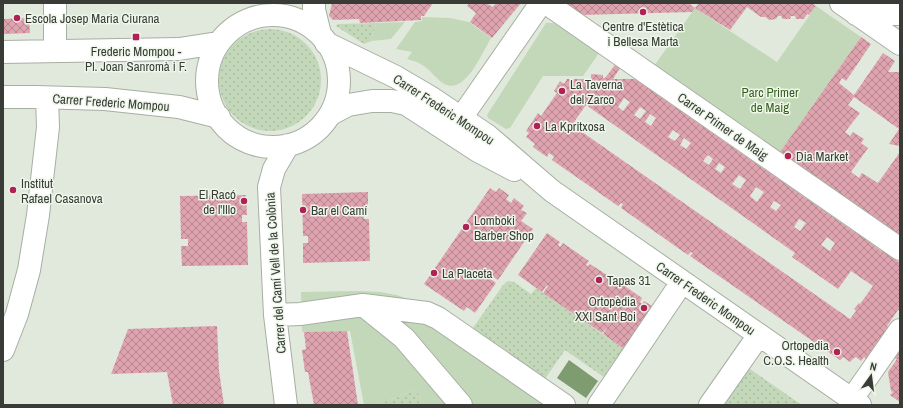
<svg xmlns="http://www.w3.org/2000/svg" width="903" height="408" viewBox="0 0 903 408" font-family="'Archivo Narrow',sans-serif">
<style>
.grass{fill:url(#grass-dots)}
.park{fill:#c3d8b9}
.water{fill:#7e9c6f}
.building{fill:url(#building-cross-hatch);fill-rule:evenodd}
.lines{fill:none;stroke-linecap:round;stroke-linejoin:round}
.minor-casing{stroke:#a7afa3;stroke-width:24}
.minor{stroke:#fff;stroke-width:22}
.poi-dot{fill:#b02156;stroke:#eef7ea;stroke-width:1.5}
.labels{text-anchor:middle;stroke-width:3;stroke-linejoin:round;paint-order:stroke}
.poi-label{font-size:13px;fill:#383b36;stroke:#eef7ea;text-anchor:start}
.park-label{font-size:13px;fill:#375f20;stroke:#eef7ea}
.street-label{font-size:13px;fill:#383b36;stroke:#eef7ea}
</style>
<defs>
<pattern id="grass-dots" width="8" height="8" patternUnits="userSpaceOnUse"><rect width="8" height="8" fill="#c3d8b9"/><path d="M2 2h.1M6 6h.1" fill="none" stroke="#a8baa0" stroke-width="1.8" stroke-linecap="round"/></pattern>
<pattern id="building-cross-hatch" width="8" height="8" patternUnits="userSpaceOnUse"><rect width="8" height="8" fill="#dfa3af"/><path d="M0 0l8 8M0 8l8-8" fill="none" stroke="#b6868f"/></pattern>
</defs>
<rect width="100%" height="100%" fill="#e1e9dd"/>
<path class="grass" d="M376 23 371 41 364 44 336 26 338 24Z
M219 80a51 51 0 1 1 102 0a51 51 0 1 1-102 0Z
M508 281 514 282 531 294 536 288 627 351 608 380 565 350 540 386 468 335 503 285Z
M744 365 802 405H716Z
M416 390 425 405H376Z"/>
<path class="park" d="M816 6 861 37 780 152 654 66 695 8 777 62Z
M422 17 450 18 469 22 491 38C482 53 463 101 440 81 427 69 426 64 407 59L412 52 396 49 415 22 422 21Z
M405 22 391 39 371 41 376 23Z
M546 23H554L599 53 583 76H543L510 128 506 129 488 118 487 115Z
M358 291 380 292 397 295 418 303 568 405H425L416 390 376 405H364L350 331 302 332 301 292Z"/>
<path class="water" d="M569 360 598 381 586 398 557 378Z"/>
<path class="building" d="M332 3H433L424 16H421V20L360 23 359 19 333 20 329 16Z
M469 3H486L493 7 496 3H521L492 38 470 22 476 13 467 6Z
M564 3H689L695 8 699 3H812L816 6 809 15 807 14 804 19H796L795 16H791L790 19H783L781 16H778L776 19 769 20 766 17H761L747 7 730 30 695 8 692 12 581 15Z
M29 18 30 33 3 34V19Z
M861 37 871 44 846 81 842 78 839 83 854 95 883 53 895 61 888 72H900V146L889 144 899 129 854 97 848 105 860 113 845 132 850 136 853 132 864 139 861 143 868 148 851 172 859 178 862 173 878 183 900 152V236L780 152Z
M615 65 620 68 613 79H635L853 231 855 232 856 230 869 240 868 241 881 251 882 249 900 263V310H898L887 326 889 327 866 359 864 357 861 361 856 357 854 358 850 362 843 357 840 360 690 256 693 253 691 252 688 255 621 208 623 204 621 203 618 206 552 160 554 157 552 155 549 153 547 157 533 147 535 144 526 137 529 133 526 131 538 113 541 116 557 93 554 91 560 81 564 84 567 79H591V74L603 75V78H605ZM624 98 630 102 623 111 618 107ZM586 105 795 253 792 257 838 289 851 271 873 286 860 304 859 303 854 309 856 311 850 319 572 125ZM640 107 646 111 640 119 634 115ZM650 114 656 118 651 126 645 122ZM673 130 680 135 675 141 668 137ZM684 138 691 143 686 149 680 145ZM708 155 713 159 709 165 703 161ZM719 163 725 167 721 173 715 169ZM739 175 746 180 740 189 732 184ZM756 187 764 192 757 202 750 196ZM774 201 781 205 776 211 770 207ZM799 219 806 223 800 231 794 227ZM827 237 835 243 830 251 821 245Z
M490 188 496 192 499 188 509 195 506 199 511 203 514 198 524 206 521 210 527 213 521 221 533 229 498 280 490 275 488 277 496 283 475 313 467 307 464 311 424 284Z
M368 192V212H364V219H369L370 261 303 263V243H308V236H303L302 194Z
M246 195 247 215H242V222H247L248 265 182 266 181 246H188V239H181L180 196Z
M547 233 560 242 558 245 560 247 563 243 589 261 586 265 588 266 590 264 613 279 611 282 613 284 616 280 642 298 640 302 642 304 644 301 657 309 627 351 603 334 608 327 602 333 543 293 548 286 547 285 542 292 518 275Z
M217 326 219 371 224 405H173L167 372 111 374 128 329Z
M347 331 358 405H314L308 372H305L302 350 306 349 304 332Z
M900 350V402L890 395 893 392 891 391 888 372 897 359 894 358Z"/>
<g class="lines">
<defs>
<path id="minor" d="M55 3V51
M314 3V10L320 34
M546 3 900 249
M841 3 900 44
M856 14H900
M207 81a66 66 0 1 1 132 0a66 66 0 1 1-132 0Z
M326 43 396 77 430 97 488 136 552 191 860 405
M3 52 179 49 218 43
M3 97H35L105 99 179 107 219 117
M331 114 348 105 372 101H392L406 104 478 151 514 170
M461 118 541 3
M363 305 404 338 461 405
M275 315 300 314 363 305 427 313 438 318 564 405
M3 350 17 314 29 270 38 215 48 127 47 98
M852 399 900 330
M286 405 275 315 269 187 274 169 288 145
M599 405 682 282
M710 405 759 335"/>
</defs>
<use href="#minor" class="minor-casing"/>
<use href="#minor" class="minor"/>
</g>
<g class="poi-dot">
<circle cx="643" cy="12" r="4"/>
<circle cx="17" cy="18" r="4"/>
<rect x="132" y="33" width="8" height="8" rx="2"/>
<circle cx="562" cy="91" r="4"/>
<circle cx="537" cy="126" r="4"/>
<circle cx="788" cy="156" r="4"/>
<circle cx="13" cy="190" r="4"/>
<circle cx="244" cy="201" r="4"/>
<circle cx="303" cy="210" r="4"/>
<circle cx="466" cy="227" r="4"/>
<circle cx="434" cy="273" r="4"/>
<circle cx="599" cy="280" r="4"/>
<circle cx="644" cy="308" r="4"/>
<circle cx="837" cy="352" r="4"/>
</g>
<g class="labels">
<g class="poi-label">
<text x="25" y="23">Escola Josep Maria Ciurana</text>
<text x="643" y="31" text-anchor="middle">Centre d'Estètica<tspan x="643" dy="15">i Bellesa Marta</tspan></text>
<text x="136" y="56" text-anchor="middle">Frederic Mompou -<tspan x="136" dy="15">Pl. Joan Sanromà i F.</tspan></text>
<text x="570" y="89">La Taverna<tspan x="570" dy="15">del Zarco</tspan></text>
<text x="545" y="131">La Kpritxosa</text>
<text x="796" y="161">Dia Market</text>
<text x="21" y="188">Institut<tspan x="21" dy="15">Rafael Casanova</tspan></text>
<text x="236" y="199" text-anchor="end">El Racó<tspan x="236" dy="15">de l'Illo</tspan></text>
<text x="311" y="215">Bar el Camí</text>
<text x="474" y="225">Lomboki<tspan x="474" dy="15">Barber Shop</tspan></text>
<text x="442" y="278">La Placeta</text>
<text x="607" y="285">Tapas 31</text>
<text x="636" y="306" text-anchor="end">Ortopèdia<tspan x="636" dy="15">XXI Sant Boi</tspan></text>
<text x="829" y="350" text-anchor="end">Ortopedia<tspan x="829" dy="15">C.O.S. Health</tspan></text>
</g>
<g class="park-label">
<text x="770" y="97">Parc Primer<tspan x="770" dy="15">de Maig</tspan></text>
</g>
<g class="street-label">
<text transform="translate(111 102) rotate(4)" y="5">Carrer Frederic Mompou</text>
<text transform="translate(444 109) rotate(33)" y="5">Carrer Frederic Mompou</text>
<text transform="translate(723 126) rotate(35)" y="5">Carrer Primer de Maig</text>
<text transform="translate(275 273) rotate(-94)" y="5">Carrer del Camí Vell de la Colònia</text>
<text transform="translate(706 298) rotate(35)" y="5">Carrer Frederic Mompou</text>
</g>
</g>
<rect width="903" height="408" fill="none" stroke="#383b36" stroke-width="8"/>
<g transform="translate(871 376) rotate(14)" stroke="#eef7ea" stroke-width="3" paint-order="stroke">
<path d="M0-3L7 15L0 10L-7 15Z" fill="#383b36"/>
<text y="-6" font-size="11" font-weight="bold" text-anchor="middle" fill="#383b36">N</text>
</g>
</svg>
